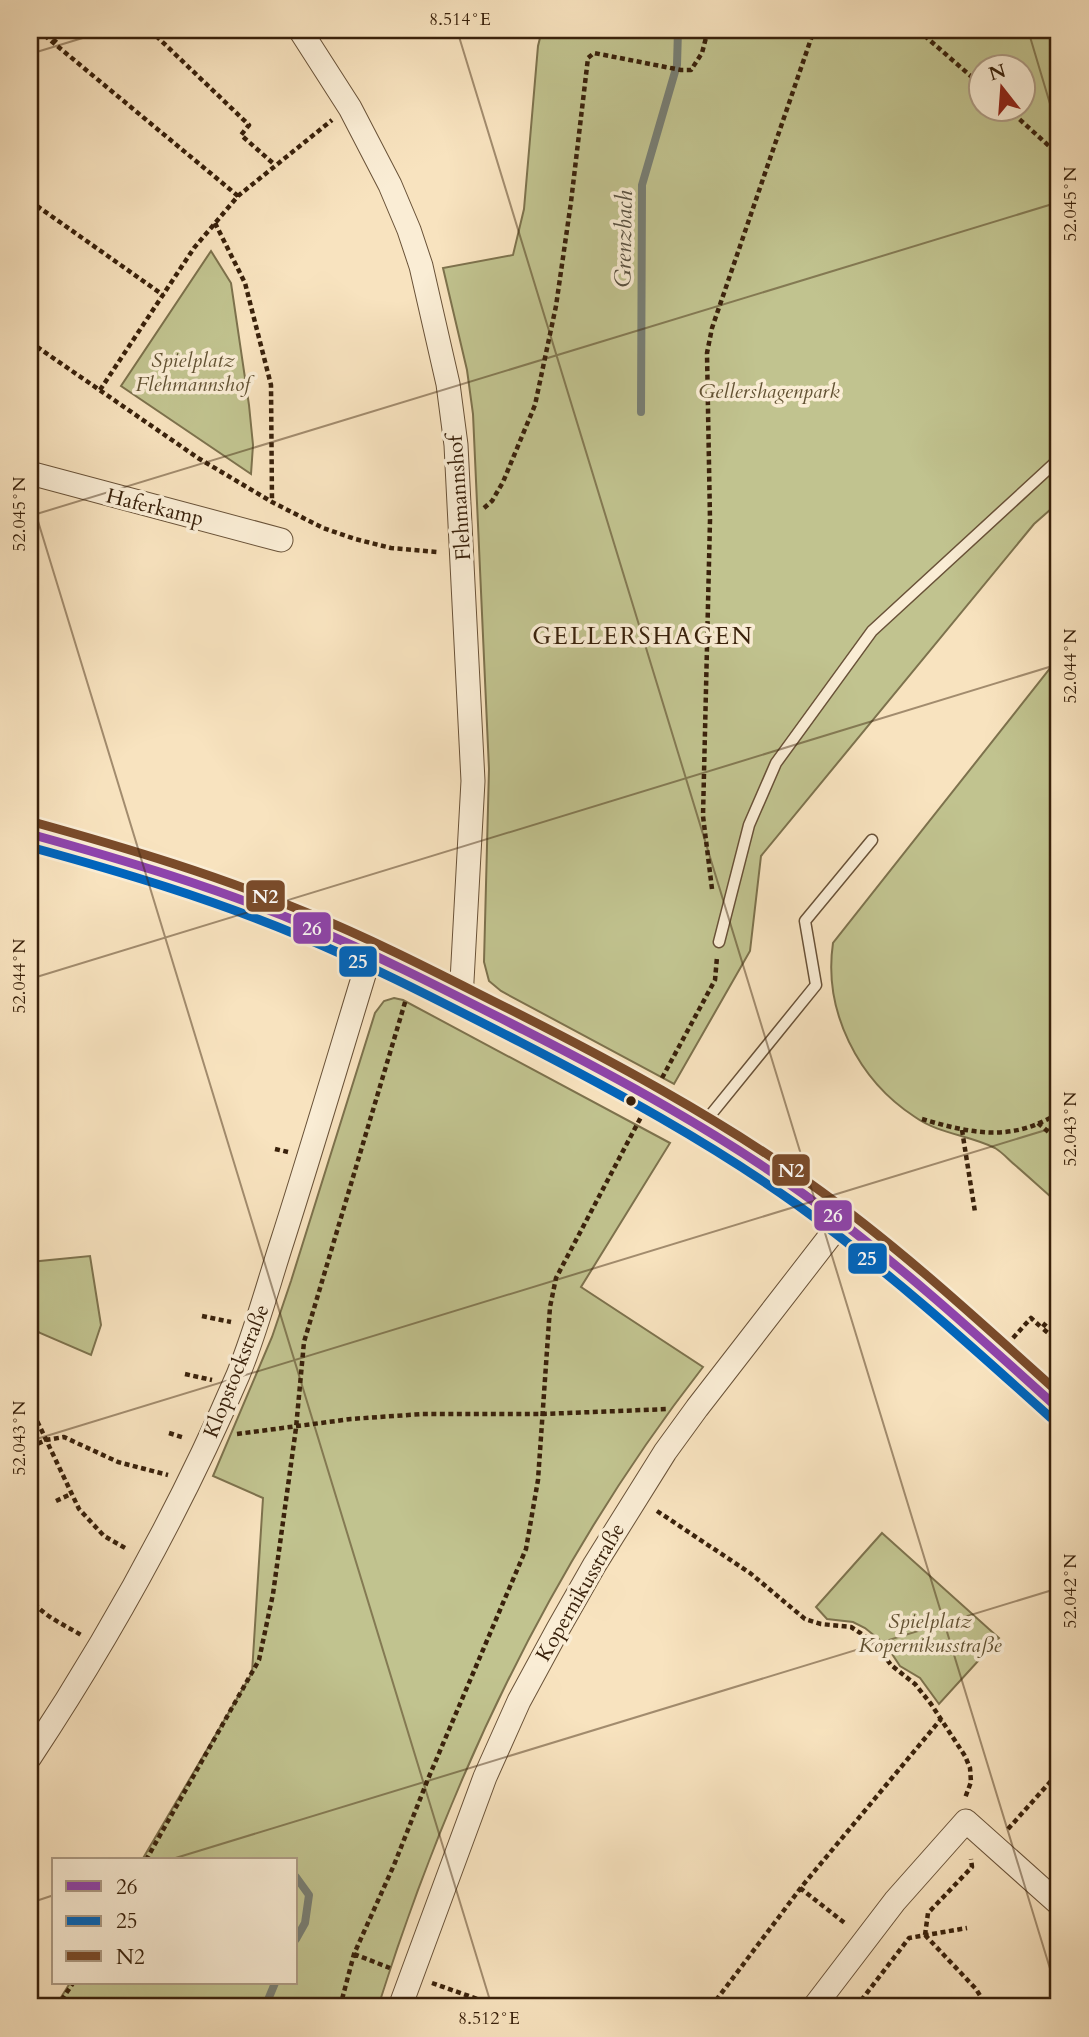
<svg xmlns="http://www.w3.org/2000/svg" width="1089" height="2037" viewBox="0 0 1089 2037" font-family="Cardo,serif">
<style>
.green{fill:#c1c38f;stroke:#7d724d;stroke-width:2;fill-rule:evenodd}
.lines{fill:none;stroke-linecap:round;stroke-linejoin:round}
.stream{stroke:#777e74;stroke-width:8}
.service-casing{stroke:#695238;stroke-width:13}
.minor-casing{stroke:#695238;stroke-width:25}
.path{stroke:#39210b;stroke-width:4.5;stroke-dasharray:5 3.5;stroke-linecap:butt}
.service{stroke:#faedd5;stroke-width:10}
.minor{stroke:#faedd5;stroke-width:23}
.bus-1-casing{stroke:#faedd5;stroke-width:14}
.bus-2-casing{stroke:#faedd5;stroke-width:14}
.bus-3-casing{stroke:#faedd5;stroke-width:14}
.bus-1{stroke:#8e44ad;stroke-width:9}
.bus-2{stroke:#0065bd;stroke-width:9}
.bus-3{stroke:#7a4b2a;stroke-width:9}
.ticks{fill:none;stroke:#39210b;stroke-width:2;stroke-opacity:0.45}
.bus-dot{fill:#39210b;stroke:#faedd5;stroke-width:2.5}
.labels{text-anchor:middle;stroke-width:7;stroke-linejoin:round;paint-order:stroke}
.park-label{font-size:21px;font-style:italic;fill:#625233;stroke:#faedd5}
.street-label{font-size:21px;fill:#39210b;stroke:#faedd5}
.water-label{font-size:23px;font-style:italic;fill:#585040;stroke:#faedd5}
.quarter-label{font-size:24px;letter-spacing:2px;fill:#39210b;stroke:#faedd5}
.line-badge{stroke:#faedd5;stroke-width:2.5}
.badge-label{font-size:19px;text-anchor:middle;font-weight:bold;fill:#fff}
.neatline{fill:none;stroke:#39210b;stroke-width:2.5}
.ticks-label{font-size:18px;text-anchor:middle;fill:#39210b}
</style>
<rect width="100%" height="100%" fill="#f8e3bf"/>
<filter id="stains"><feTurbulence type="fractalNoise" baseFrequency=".00286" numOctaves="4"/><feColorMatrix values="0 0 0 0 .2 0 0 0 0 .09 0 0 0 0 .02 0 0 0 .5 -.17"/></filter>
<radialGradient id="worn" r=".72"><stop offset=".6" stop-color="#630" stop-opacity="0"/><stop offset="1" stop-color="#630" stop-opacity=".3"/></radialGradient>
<path class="green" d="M542 30H1059V502L1034 524 761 856 750 951 674 1084 501 991 489 981 484 962 489 769 473 414 467 370 443 268 513 255 524 209 538 46ZM981 66H1023V108H981Z
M211 251 231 283 249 405 253 445 251 474 121 386Z
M1059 657V1204C1044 1191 1030 1178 1015 1165 1009 1160 1002 1152 995 1148 969 1135 939 1134 915 1117 858 1080 823 1011 833 943Z
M394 998 403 1000 670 1143 581 1287 703 1367C555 1557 450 1778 378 2007H55L70 1983H296V1860H142L252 1673 263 1498 213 1476 272 1337 291 1281 375 1013 384 1001Z
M90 1256 101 1325 91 1355 40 1333 30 1325V1262Z
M882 1533 999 1638 939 1704 920 1678 900 1666 886 1645 865 1628 853 1622 827 1619 816 1607Z"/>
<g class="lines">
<path class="stream" d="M641 412 642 185 677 65 678 30
M296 1877 309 1895 305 1923 296 1939
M265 2007 275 1983"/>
<defs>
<path id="service" d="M719 942 749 825 776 763 872 631 1059 459
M700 1128 816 985 805 921 872 840"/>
<path id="minor" d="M300 30 350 108 390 185 409 230 421 266 448 384 456 445 473 781 461 999
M30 473 281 540
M30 834C124 859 218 888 308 926 377 956 445 991 513 1025 626 1082 740 1144 841 1222 916 1281 988 1345 1059 1409
M30 1757C110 1636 181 1508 238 1375 256 1331 268 1285 283 1239 313 1145 341 1050 370 955
M400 2007 485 1777 519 1701 558 1629 595 1564 665 1452 697 1408 841 1222
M814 2007 895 1901 966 1821 1059 1904"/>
</defs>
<use href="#service" class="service-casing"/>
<use href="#minor" class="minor-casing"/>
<path class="path" d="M38 30 238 196
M150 30 249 125 241 135 275 165
M512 30 517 34
M918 30 981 85
M53 43 65 30
M1007 108 1059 155
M30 201 163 295
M1059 204V223
M215 223 245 283 271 385 272 501
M30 342 198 458 272 502 323 528 355 539 391 548 437 552
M100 390 194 248 238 196 332 120
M484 508 492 501 503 482 535 405 556 306 571 202 588 58 594 53 681 70H691L702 53 708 30
M712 889 703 816 710 520 707 353 712 328 814 30
M662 1078 715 980 717 957
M922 1119C956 1129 993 1139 1029 1127 1039 1124 1049 1118 1059 1114
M1038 1123 1059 1141
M962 1130 975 1212
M275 1149 288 1152
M202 1316 231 1322
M1046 1323 1042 1328 1059 1342
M1013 1338 1031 1318 1042 1328
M185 1374 212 1380
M30 1406 79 1509 104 1536 127 1549
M169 1433 185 1438
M237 1434 351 1419 422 1414H543L668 1409
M30 1447 46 1440 64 1437 118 1462 168 1475
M56 1501 71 1494
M657 1511 750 1573 805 1619 821 1624 851 1627 874 1642 891 1665 915 1684 931 1704 965 1756 970 1768 971 1782 965 1798
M30 1596C38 1614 65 1625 81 1635
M1008 1829 1059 1772
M146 1860 259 1660 273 1594 296 1428 304 1342 406 999
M800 1888 846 1924
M925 1935 928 1913 972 1867 971 1859
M925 1935 976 1989 987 2007
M354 1954 390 1968
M432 1983 500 2007
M57 2007 73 1983
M340 2007 354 1954 394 1865 428 1779 526 1549 538 1480 550 1307 556 1278 641 1117
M711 2007 803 1885 941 1719
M856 2007 909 1938 967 1928"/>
<use href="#service" class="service"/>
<use href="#minor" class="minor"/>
<defs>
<path id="bus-1" d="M30 834C124 860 218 888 308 926 382 957 453 994 524 1030 620 1079 715 1131 802 1193 893 1258 976 1334 1059 1409"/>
<path id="bus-2" d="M30 847C122 872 212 899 300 936 375 967 447 1005 520 1042 615 1091 709 1142 796 1204 886 1269 969 1344 1051 1418"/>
<path id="bus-3" d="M33 822C127 848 220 876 310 914 378 942 443 976 509 1009 612 1061 714 1116 808 1182 897 1245 978 1320 1059 1393"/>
</defs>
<use href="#bus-1" class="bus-1-casing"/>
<use href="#bus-2" class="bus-2-casing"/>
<use href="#bus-3" class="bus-3-casing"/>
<use href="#bus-1" class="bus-1"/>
<use href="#bus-2" class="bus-2"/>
<use href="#bus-3" class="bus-3"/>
</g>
<path class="ticks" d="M457 30 1059 1998M1028 30 1059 134M30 54 109 30M30 495 492 2007M30 516 1059 202M30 979 1059 664M30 1441 1059 1126M169 1860 1059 1588M30 1903 54 1895"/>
<circle class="bus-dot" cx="631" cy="1101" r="6"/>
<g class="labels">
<g class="park-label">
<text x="193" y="367">Spielplatz<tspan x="193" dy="24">Flehmannshof</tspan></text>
<text x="769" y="398">Gellershagenpark</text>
<text x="930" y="1628">Spielplatz<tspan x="930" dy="24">Kopernikusstraße</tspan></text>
</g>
<g class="street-label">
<text transform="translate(459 498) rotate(-94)" y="7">Flehmannshof</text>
<text transform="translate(155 507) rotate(14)" y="7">Haferkamp</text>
<text transform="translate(236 1371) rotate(-68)" y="7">Klopstockstraße</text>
<text transform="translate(580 1592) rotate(-60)" y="7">Kopernikusstraße</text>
</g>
<g class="water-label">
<text transform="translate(623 239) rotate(-89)" y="8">Grenzbach</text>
</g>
<g class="quarter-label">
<text x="643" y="644">GELLERSHAGEN</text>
</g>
</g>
<g class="line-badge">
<rect x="245" y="879" width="41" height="34" rx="7" fill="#7a4b2a"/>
<rect x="292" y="911" width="40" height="34" rx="7" fill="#8e44ad"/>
<rect x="338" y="945" width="40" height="33" rx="7" fill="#0065bd"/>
<rect x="771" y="1153" width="40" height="34" rx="7" fill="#7a4b2a"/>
<rect x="813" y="1199" width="40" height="33" rx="7" fill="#8e44ad"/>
<rect x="847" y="1242" width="41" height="33" rx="7" fill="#0065bd"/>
</g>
<g class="badge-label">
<text x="265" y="903">N2</text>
<text x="312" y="935">26</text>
<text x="358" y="968">25</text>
<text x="791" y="1177">N2</text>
<text x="833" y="1222">26</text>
<text x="867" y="1265">25</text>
</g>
<rect width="1089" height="2037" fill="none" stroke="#f8e3bf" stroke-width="77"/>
<rect x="52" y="1858" width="245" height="126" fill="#faedd5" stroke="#ad9b84" stroke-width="2"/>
<rect x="66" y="1881" width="35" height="10" fill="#8e44ad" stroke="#ad9b84" stroke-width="2"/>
<text x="116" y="1894" font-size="21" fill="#39210b">26</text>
<rect x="66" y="1916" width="35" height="10" fill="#0065bd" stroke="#ad9b84" stroke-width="2"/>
<text x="116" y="1928" font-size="21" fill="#39210b">25</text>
<rect x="66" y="1951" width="35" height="10" fill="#7a4b2a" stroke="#ad9b84" stroke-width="2"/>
<text x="116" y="1964" font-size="21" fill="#39210b">N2</text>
<g transform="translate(1002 88) rotate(343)"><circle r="33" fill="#faedd5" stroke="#ad9b84" stroke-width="2"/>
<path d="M0-5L12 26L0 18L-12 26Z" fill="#8f2418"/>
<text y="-10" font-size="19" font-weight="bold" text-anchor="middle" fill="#39210b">N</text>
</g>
<rect x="38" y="38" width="1012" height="1960" class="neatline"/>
<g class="ticks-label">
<text x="460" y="25">8.514°E</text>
<text transform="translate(1070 204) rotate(-90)" y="6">52.045°N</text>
<text transform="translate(19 514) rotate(-90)" y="6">52.045°N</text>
<text transform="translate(1070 666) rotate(-90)" y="6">52.044°N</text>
<text transform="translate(19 976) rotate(-90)" y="6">52.044°N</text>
<text transform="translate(1070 1129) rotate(-90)" y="6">52.043°N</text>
<text transform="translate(19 1438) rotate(-90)" y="6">52.043°N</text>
<text transform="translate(1070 1591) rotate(-90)" y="6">52.042°N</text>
<text x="489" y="2024">8.512°E</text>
</g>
<rect width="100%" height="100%" filter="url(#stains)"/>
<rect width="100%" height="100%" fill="url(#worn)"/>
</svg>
